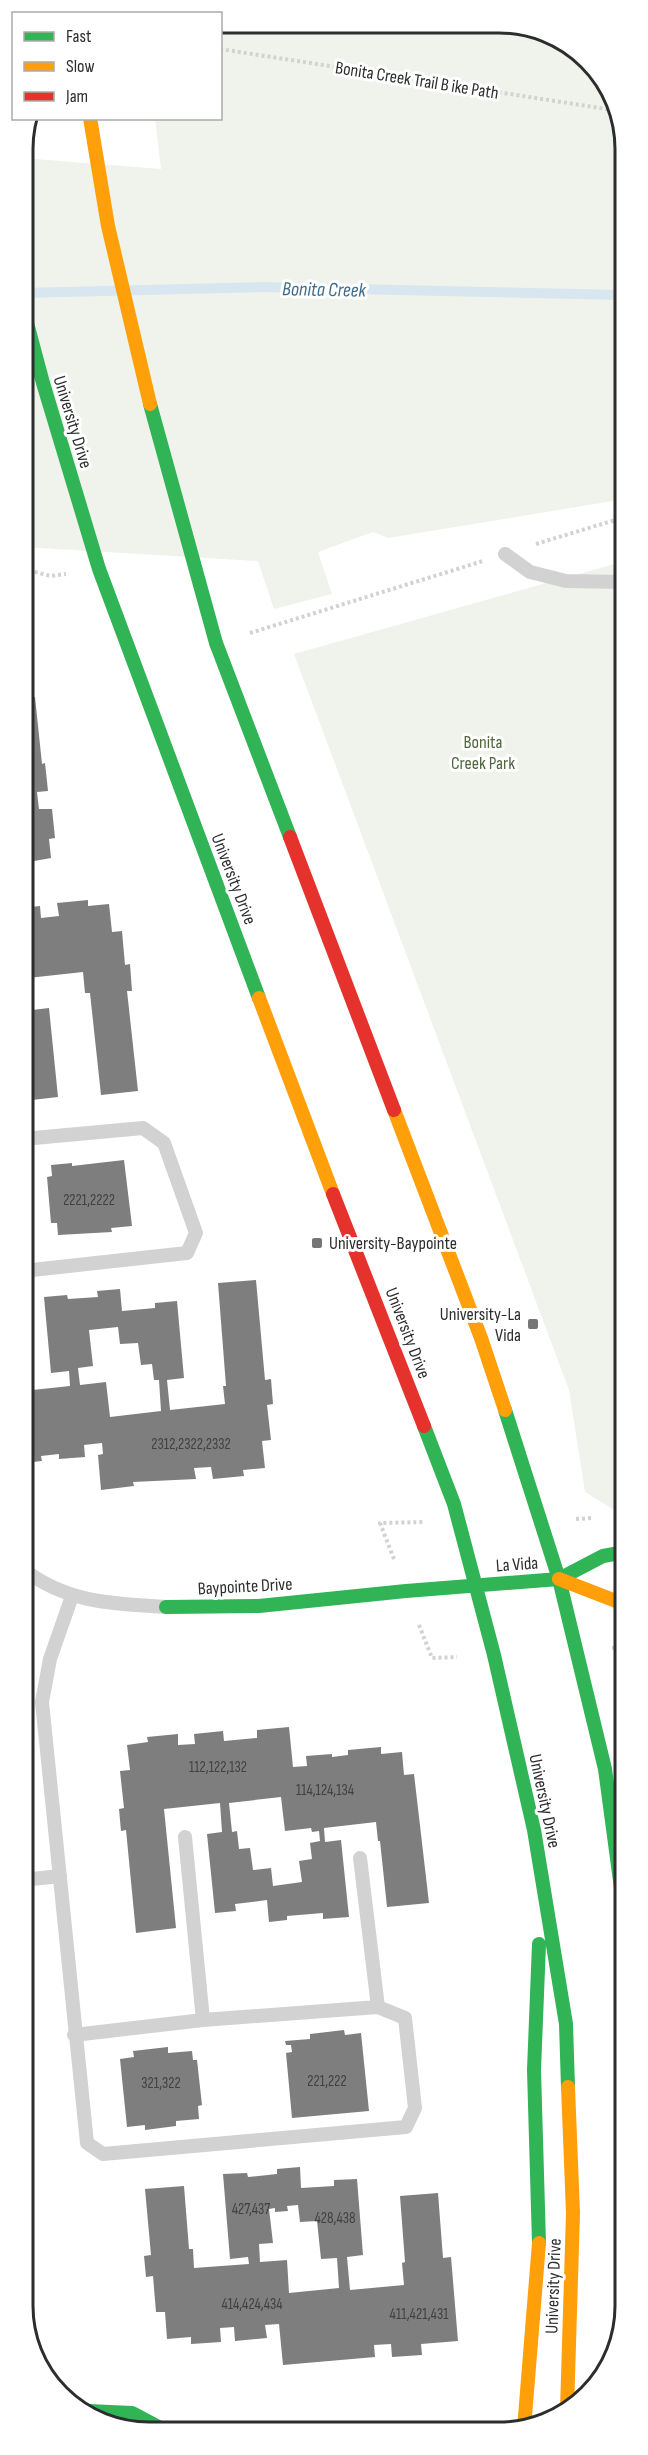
<svg xmlns="http://www.w3.org/2000/svg" width="648" height="2455" viewBox="0 0 648 2455" font-family="'Sofia Sans Condensed',sans-serif">
<style>
.green{fill:#f0f3eb}
.lines{fill:none;stroke-linecap:round;stroke-linejoin:round}
.stream{stroke:#d8e6f0;stroke-width:10}
.building{fill:#7e7e7e;fill-rule:evenodd}
.path{stroke:#d2d2d2;stroke-width:4;stroke-dasharray:3 3;stroke-linecap:butt}
.lane{stroke:#d2d2d2;stroke-width:14}
.fast{stroke:#30b455;stroke-width:14}
.slow{stroke:#ff9f0a;stroke-width:14}
.jam{stroke:#e5322d;stroke-width:14}
.poi-dot{fill:#767676;stroke:#fff;stroke-width:2}
.labels{text-anchor:middle;stroke-width:6;stroke-linejoin:round;paint-order:stroke}
.number-label{font-size:15px;fill:#414141}
.street-label{font-size:18px;fill:#2d2d2d;stroke:#fff}
.park-label{font-size:18px;fill:#50663d;stroke:#fff}
.poi-label{font-size:18px;fill:#2d2d2d;stroke:#fff;text-anchor:start}
.water-label{font-size:20px;font-style:italic;fill:#3f6c8b;stroke:#fff}
.rim{fill:none;stroke:#2d2d2d;stroke-width:3}
</style>
<rect width="100%" height="100%" fill="#fff"/>
<path class="green" d="M221 23 524 25 589 60 624 132 625 499 388 538 373 532 318 552 332 594 274 609 258 561 23 547V158L161 169 155 119 220 118Z
M625 561V1513H619L585 1492 569 1390 294 654Z"/>
<g class="lines">
<path class="stream" d="M23 293 263 287 624 295"/>
</g>
<path class="building" d="M35 697 42 764 45 763 48 791 37 792 39 809H52L55 838 49 839 51 858 23 863V698Z
M88 900V906L109 904 112 932 122 931 125 965 130 964 132 991H127L138 1091 101 1095 90 993H85L83 972 28 978 32 1010 49 1008 58 1097 23 1101V908L40 906 41 918 59 916 57 903Z
M124 1160 132 1226 111 1228 112 1232 58 1235 57 1223H51L47 1177 52 1176 51 1165 72 1163V1166Z
M256 1280 265 1380 271 1379 273 1404 267 1405 271 1440 262 1441 265 1468 243 1470 244 1476 213 1479 211 1467 194 1468 196 1479 133 1482 134 1486 101 1490 98 1455 103 1454 102 1443 84 1445 85 1457 59 1459V1454L41 1456 42 1461 23 1463V1391L70 1386 69 1371 51 1373 44 1297 67 1295 68 1299 98 1297 97 1291 120 1289 122 1311 155 1308V1303L177 1301 184 1378 167 1380 170 1410 225 1404 223 1386H226L218 1283ZM118 1327 120 1344 138 1343 141 1365 152 1364 154 1380H159L161 1411 110 1417 106 1382 80 1385 78 1368 93 1366 89 1330Z
M289 1727 293 1767 307 1766 306 1756 332 1754V1757L348 1755V1750L381 1747V1754L402 1752 404 1775 414 1774 429 1903 387 1907 380 1841H378L376 1822 324 1828 325 1842 341 1840 349 1917 323 1919V1913L287 1916V1920L269 1922 267 1900 235 1904 236 1911 215 1913 207 1834 222 1832 220 1803 164 1809 176 1928 136 1933 126 1830 121 1831 119 1809 124 1808 120 1771 130 1770 127 1745 148 1742 147 1737 178 1734V1745L195 1744 194 1734 223 1731 224 1741 257 1738V1730ZM281 1797 285 1831 311 1828 312 1832 319 1831 320 1841 310 1843 312 1859 299 1861 302 1882 273 1886 271 1868 253 1870 250 1848 239 1849 237 1831 232 1832 229 1803Z
M344 2030 345 2035 361 2033 369 2111 292 2118 286 2053 292 2052 291 2045H286L285 2041 310 2039V2034Z
M168 2047V2053L192 2051 193 2060H197L202 2105 198 2106 199 2119 176 2121V2126L145 2130V2125L127 2127 120 2059 134 2057 133 2051Z
M300 2167 301 2188 334 2186V2180L357 2179 363 2255 347 2257 350 2290 404 2285 402 2263 405 2262 400 2196 438 2193 443 2258 451 2257 458 2341 421 2344 422 2355 392 2357 391 2344 374 2345 375 2357 283 2365 279 2324 265 2325 267 2338 235 2341 234 2327 220 2328 221 2342 191 2344V2337L167 2339 165 2312H156L153 2276 146 2277 144 2256 151 2255 145 2189 184 2186 189 2249H193L194 2268 249 2264 248 2257 230 2259 223 2174 247 2173 248 2177 277 2174V2169ZM298 2205 300 2222 317 2221 321 2259 337 2258 339 2288 289 2293 287 2260 260 2262 259 2244 273 2243 269 2209 275 2208V2212L288 2211 287 2206Z"/>
<g class="lines">
<path class="path" d="M220 49 613 110
M536 544 625 517
M23 569 51 576 66 574
M250 633 483 561
M576 1519 593 1518
M394 1559 380 1523 424 1522
M419 1625 432 1658 457 1657
M612 1648 625 1647"/>
<path class="lane" d="M505 554 530 572 566 581 625 582
M23 1139 143 1128 164 1143 196 1233 187 1253 23 1271
M23 1569C67 1603 113 1604 166 1607
M72 1596 50 1659 42 1702 87 2143 103 2154 406 2127 415 2108 405 2018 378 2007 203 2020 74 2035
M185 1837 203 2020
M360 1858 378 2007
M23 1880 60 1876"/>
<path class="fast" d="M23 308 43 383 99 569 259 998
M150 404 216 643 290 837
M505 1410 559 1579 605 1769 625 1918
M424 1426 454 1504 494 1655 534 1830 566 2024 568 2087
M166 1607 259 1606 406 1591 559 1579 603 1556 625 1552
M539 2243 534 2070 539 1944
M88 2411 132 2413 164 2430"/>
<path class="slow" d="M90 118 108 226 150 404
M259 998 333 1194
M394 1110 481 1338 505 1410
M559 1579 616 1601 625 1600
M567 2410 573 2213 568 2087
M524 2429 539 2243"/>
<path class="jam" d="M290 837 394 1110
M333 1194 424 1426"/>
</g>
<g class="poi-dot">
<rect x="311" y="1237" width="12" height="12" rx="3"/>
<rect x="527" y="1318" width="12" height="12" rx="3"/>
</g>
<g class="labels">
<g class="number-label">
<text x="89" y="1205">2221,2222</text>
<text x="191" y="1449">2312,2322,2332</text>
<text x="218" y="1772">112,122,132</text>
<text x="325" y="1795">114,124,134</text>
<text x="327" y="2086">221,222</text>
<text x="161" y="2088">321,322</text>
<text x="251" y="2214">427,437</text>
<text x="335" y="2223">428,438</text>
<text x="252" y="2309">414,424,434</text>
<text x="419" y="2319">411,421,431</text>
</g>
<g class="street-label">
<text transform="translate(417 80) rotate(9)" y="6">Bonita Creek Trail B ike Path</text>
<text transform="translate(73 422) rotate(73)" y="6">University Drive</text>
<text transform="translate(234 879) rotate(69)" y="6">University Drive</text>
<text transform="translate(408 1333) rotate(69)" y="6">University Drive</text>
<text transform="translate(517 1564) rotate(-4)" y="6">La Vida</text>
<text transform="translate(245 1586) rotate(-3)" y="6">Baypointe Drive</text>
<text transform="translate(545 1801) rotate(78)" y="6">University Drive</text>
<text transform="translate(553 2286) rotate(-88)" y="6">University Drive</text>
</g>
<g class="park-label">
<text x="483" y="748">Bonita<tspan x="483" dy="21">Creek Park</tspan></text>
</g>
<g class="poi-label">
<text x="329" y="1249">University-Baypointe</text>
<text x="521" y="1320" text-anchor="end">University-La<tspan x="521" dy="21">Vida</tspan></text>
</g>
<g class="water-label">
<text transform="translate(324 289) rotate(1)" y="7">Bonita Creek</text>
</g>
</g>
<path d="M0 0H648V2455H0ZM149 33H499A116 116 0 0 1 615 149V2306A116 116 0 0 1 499 2422H149A116 116 0 0 1 33 2306V149A116 116 0 0 1 149 33Z" fill="#fff" fill-rule="evenodd"/>
<path class="rim" d="M149 33H499A116 116 0 0 1 615 149V2306A116 116 0 0 1 499 2422H149A116 116 0 0 1 33 2306V149A116 116 0 0 1 149 33Z"/>
<rect x="12" y="12" width="210" height="108" fill="#ffffff" stroke="#ababab" stroke-width="1.5"/>
<rect x="24" y="32" width="30" height="9" fill="#30b455" stroke="#ababab" stroke-width="1.5"/>
<text x="66" y="42" font-size="18" fill="#2d2d2d">Fast</text>
<rect x="24" y="62" width="30" height="9" fill="#ff9f0a" stroke="#ababab" stroke-width="1.5"/>
<text x="66" y="72" font-size="18" fill="#2d2d2d">Slow</text>
<rect x="24" y="92" width="30" height="9" fill="#e5322d" stroke="#ababab" stroke-width="1.5"/>
<text x="66" y="102" font-size="18" fill="#2d2d2d">Jam</text>
</svg>
